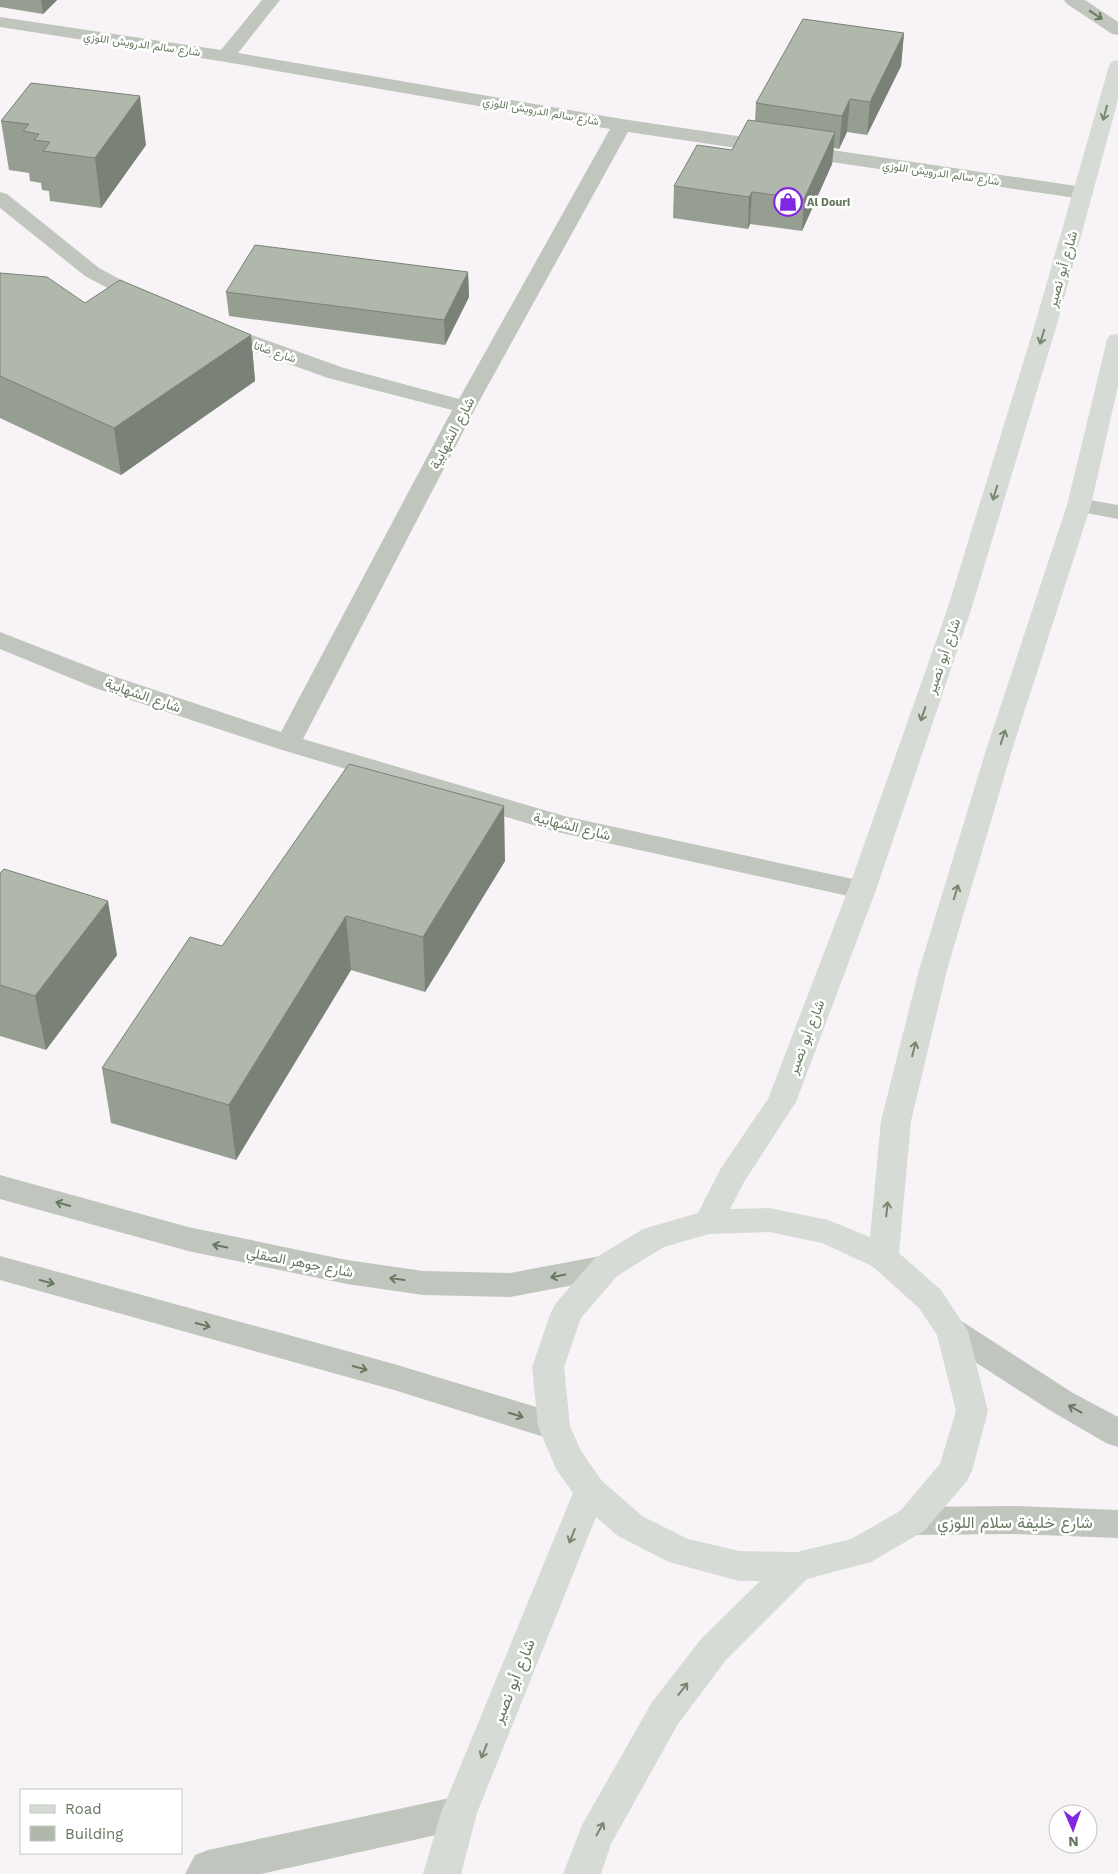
<svg xmlns="http://www.w3.org/2000/svg" width="1118" height="1874" viewBox="0 0 1118 1874" font-family="'Work Sans',Vazirmatn,sans-serif">
<style>
.lines{fill:none;stroke-linecap:round;stroke-linejoin:round}
.minor{fill:#c0c6bd;fill-rule:evenodd}
.major{fill:#d6dcd5;fill-rule:evenodd}
.wall{fill:#969e92}
.shaded-wall{fill:#7a8177}
.building{fill:#afb8aa;stroke:#7a8177}
.oneway{stroke:#66785e}
.oneway2{stroke:#778770}
.labels{text-anchor:middle;stroke-width:5;stroke-linejoin:round;paint-order:stroke}
.far-street-label{font-size:11px;fill:#66785e;stroke:#fff}
.far-poi-label{font-size:11px;font-weight:bold;fill:#66785e;stroke:#fff;text-anchor:start}
.street-label{font-size:14px;fill:#66785e;stroke:#fff}
.near-street-label{font-size:16px;fill:#66785e;stroke:#fff}
</style>
<rect width="100%" height="100%" fill="#f7f3f6"/>
<g class="lines">
<path class="minor" d="M262 0H280L238 53 622 119 1083 187 1090 189 1093 193 1090 197 1083 199 628 132 476 407 303 739 564 816 862 881 872 883 876 890 872 897 862 899 553 831 279 749 95 688 0 649V632L113 676 281 732 452 410 328 378 208 335 205 330 208 325 216 324 224 325 344 368 459 399 610 129 226 62 0 27V17L221 50Z
M1064 0H1085L1118 22V35L1112 34 1067 4Z
M0 192 7 194 99 268 153 297 156 301 153 305 146 307 139 305 85 276 0 208Z
M1079 498 1118 505V519L1071 510 1067 505 1071 500Z
M0 1175 188 1227 347 1260 423 1271 510 1273 606 1255 617 1258 621 1267 617 1276 606 1279 510 1297 423 1295 347 1284 188 1251 0 1199Z
M0 1256 394 1364 566 1416 570 1426 566 1436 554 1440 394 1390 0 1280Z
M952 1318 963 1322 1073 1393 1118 1417V1447L1106 1443 1051 1411 941 1340 936 1331 941 1322Z
M1013 1506 1118 1510V1538L1013 1534 912 1535 900 1531 895 1521 900 1511 912 1507Z
M459 1796 472 1801 477 1813 472 1825 459 1830 261 1874H185L195 1855 208 1850Z"/>
<path class="major" d="M1118 60V100L1057 324 971 610 876 890 796 1102 744 1182 730 1209 769 1208 828 1220 870 1237 881 1121 919 970 986 750 1067 505 1107 340 1110 335 1118 334V386L1091 505 1012 750 947 970 911 1121 899 1253 941 1290 968 1331 988 1411 972 1471 967 1481 924 1531 871 1562 807 1579 726 1660 678 1724 611 1844 601 1874H563L582 1825 652 1702 702 1638 760 1581H739L669 1562 618 1536 596 1517 477 1813 461 1874H423L441 1813 573 1493 556 1469 538 1426 532 1367 551 1312 556 1303 595 1258 643 1229 698 1213 721 1168 768 1099 848 890 947 610 1035 324 1109 66 1111 62ZM769 1232 822 1243 872 1266 919 1308 937 1335 956 1411 940 1464 900 1511 851 1539 797 1552 739 1551 688 1539 642 1516 602 1481 581 1451 570 1426 564 1367 581 1318 617 1276 664 1247 709 1234Z"/>
</g>
<path class="wall" d="M0 0H57L43 14 0 7Z
M904 33 901 66 867 135 847 132 839 149 834 148 832 164 802 231 750 224 748 229 673 218 674 186 732 150 755 121 756 103Z
M31 83 146 145 101 208 50 201 49 191 42 190 41 183 30 181 29 173 9 170 1 121Z
M468 272 469 297 445 345 229 316 226 292Z
M0 273 85 303 251 335 255 381 121 475 0 418Z
M505 861 425 992 351 970 236 1160 111 1123 102 1068 222 946Z
M0 873 117 955 46 1050 0 1036Z"/>
<path class="shaded-wall" d="M41 0H57L43 14Z
M904 33 901 66 867 135 870 102Z
M140 96 146 145 101 208 95 158Z
M850 99 847 132 839 149 842 116Z
M835 132 832 164 802 231 804 199Z
M752 192 750 224 748 229 749 197Z
M468 272 469 297 445 345 444 320Z
M251 335 255 381 121 475 114 428Z
M504 806 505 861 425 992 423 937Z
M108 901 117 955 46 1050 35 996Z
M346 916 351 970 236 1160 229 1105Z"/>
<path class="building" d="M803 19 904 33 870 102 850 99 842 116 756 103Z
M31 83 140 96 95 158 43 151 50 142 34 140 39 134 23 131 29 124 1 121Z
M748 120 835 132 804 199 752 192 749 197 674 186 697 145 732 150Z
M255 245 468 272 444 320 226 292Z
M0 273 47 277 85 303 120 280 251 335 114 428 0 376Z
M349 764 504 806 423 937 346 916 229 1105 102 1068 190 937 222 946Z
M4 869 108 901 35 996 0 985V873Z"/>
<defs><path id="oneway-shaft" d="M-6 0H5M1.5-3L5.5 0L1.5 3" fill="none" stroke-width="1.6" stroke-linecap="round" stroke-linejoin="round" transform="scale(1.25)"/></defs>
<g class="oneway">
<use href="#oneway-shaft" transform="translate(1096 15) rotate(34)"/>
<use href="#oneway-shaft" transform="translate(63 1204) rotate(-164)"/>
<use href="#oneway-shaft" transform="translate(220 1246) rotate(-168)"/>
<use href="#oneway-shaft" transform="translate(558 1276) rotate(169)"/>
<use href="#oneway-shaft" transform="translate(397 1279) rotate(-172)"/>
<use href="#oneway-shaft" transform="translate(47 1282) rotate(15)"/>
<use href="#oneway-shaft" transform="translate(203 1325) rotate(15)"/>
<use href="#oneway-shaft" transform="translate(360 1368) rotate(15)"/>
<use href="#oneway-shaft" transform="translate(1075 1409) rotate(-151)"/>
<use href="#oneway-shaft" transform="translate(516 1415) rotate(17)"/>
</g>
<g class="oneway2">
<use href="#oneway-shaft" transform="translate(1105 113) rotate(105)"/>
<use href="#oneway-shaft" transform="translate(1042 337) rotate(107)"/>
<use href="#oneway-shaft" transform="translate(995 493) rotate(107)"/>
<use href="#oneway-shaft" transform="translate(923 714) rotate(109)"/>
<use href="#oneway-shaft" transform="translate(1003 737) rotate(-72)"/>
<use href="#oneway-shaft" transform="translate(956 892) rotate(-73)"/>
<use href="#oneway-shaft" transform="translate(914 1049) rotate(-76)"/>
<use href="#oneway-shaft" transform="translate(887 1209) rotate(-84)"/>
<use href="#oneway-shaft" transform="translate(572 1536) rotate(112)"/>
<use href="#oneway-shaft" transform="translate(683 1689) rotate(-52)"/>
<use href="#oneway-shaft" transform="translate(484 1751) rotate(112)"/>
<use href="#oneway-shaft" transform="translate(600 1829) rotate(-61)"/>
</g>
<defs>
<symbol id="shop-ring" viewBox="-11 -11 22 22"><circle r="9.5" fill="#fff" stroke="#8127e2" stroke-width="1.5"/><path d="M-5-2.5h2.3a2.7 3.5 0 0 1 5.4 0H5L5.5 6h-11ZM-1.5-2.5h3a1.5 2.3 0 0 0-3 0Z" fill="#8127e2"/></symbol>
</defs>
<g fill-rule="evenodd">
<use href="#shop-ring" x="772" y="186" width="32" height="32"/>
</g>
<g class="labels">
<g class="far-street-label">
<text transform="translate(142 44) rotate(8)" y="4">شارع سالم الدرويش اللوزي</text>
<text transform="translate(541 111) rotate(10)" y="4">شارع سالم الدرويش اللوزي</text>
<text transform="translate(941 173) rotate(8)" y="4">شارع سالم الدرويش اللوزي</text>
<text transform="translate(275 352) rotate(19)" y="4">شارع ضانا</text>
</g>
<g class="far-poi-label">
<text x="807" y="206">Al Douri</text>
</g>
<g class="street-label">
<text transform="translate(1062 269) rotate(-74)" y="5">شارع أبو نصير</text>
<text transform="translate(452 433) rotate(-62)" y="5">شارع الشهابية</text>
<text transform="translate(943 656) rotate(-71)" y="5">شارع أبو نصير</text>
<text transform="translate(143 695) rotate(19)" y="5">شارع الشهابية</text>
<text transform="translate(572 826) rotate(14)" y="5">شارع الشهابية</text>
<text transform="translate(806 1037) rotate(-69)" y="5">شارع أبو نصير</text>
<text transform="translate(300 1262) rotate(11)" y="5">شارع جوهر الصقلي</text>
</g>
<g class="near-street-label">
<text x="1015" y="1528">شارع خليفة سلام اللوزي</text>
<text transform="translate(513 1681) rotate(-68)" y="6">شارع أبو نصير</text>
</g>
</g>
<rect x="20" y="1789" width="162" height="65" fill="#ffffff" stroke="#c2c9bf"/>
<rect x="30" y="1805" width="25" height="8" fill="#d6dcd5" stroke="#c2c9bf"/>
<text x="65" y="1814" font-size="15" fill="#66785e">Road</text>
<rect x="30" y="1826" width="25" height="15" fill="#afb8aa" stroke="#c2c9bf"/>
<text x="65" y="1839" font-size="15" fill="#66785e">Building</text>
<g transform="translate(1073 1829) rotate(178)"><circle r="24" fill="#ffffff" stroke="#c2c9bf"/>
<path d="M0-4L9 19L0 12L-9 19Z" fill="#8127e2"/>
<text y="-8" font-size="14" font-weight="bold" text-anchor="middle" fill="#66785e">N</text>
</g>
</svg>
